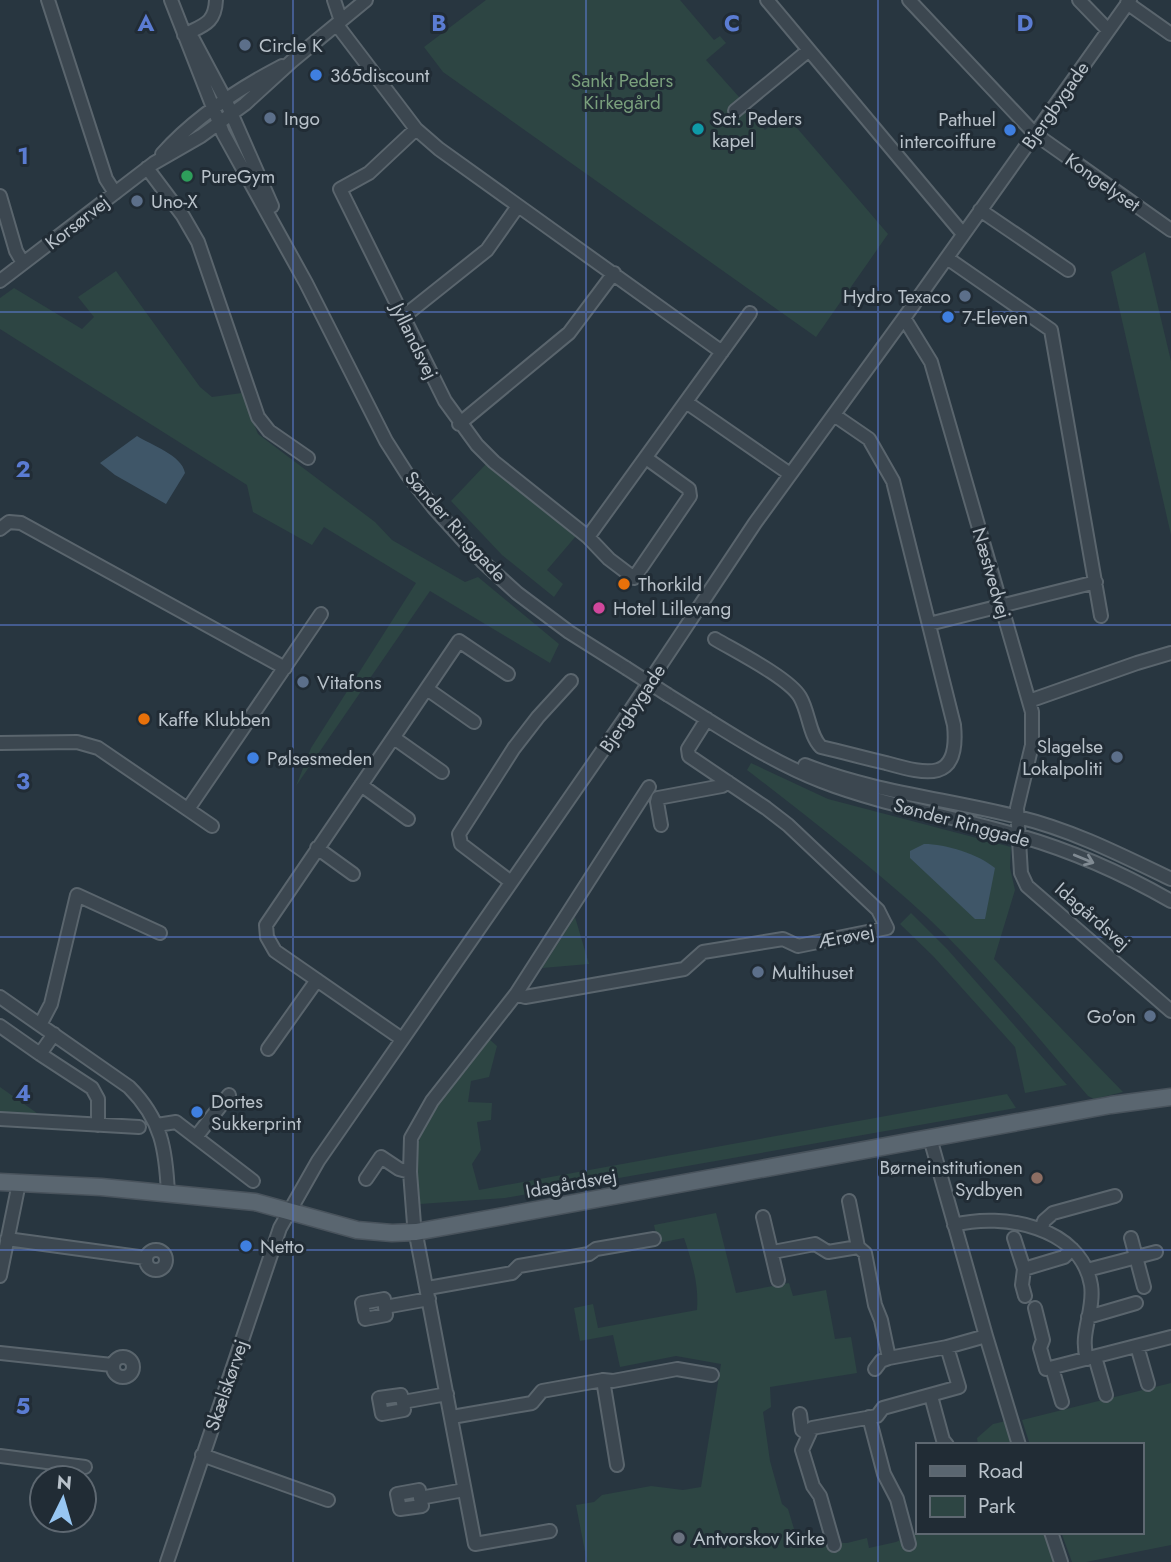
<svg xmlns="http://www.w3.org/2000/svg" width="1171" height="1562" viewBox="0 0 1171 1562" font-family="Jost,sans-serif">
<style>
.green{fill:#2d4543}
.water{fill:#3f5668}
.lines{fill:none;stroke-linecap:round;stroke-linejoin:round}
.minor-casing{stroke:#5a656d;stroke-width:16}
.major-casing{stroke:#49535c;stroke-width:19}
.minor{stroke:#3c4750;stroke-width:12}
.major{stroke:#5a6670;stroke-width:16}
.minor-bridge-casing{stroke:#5a656d;stroke-width:16;stroke-linecap:butt}
.minor-bridge{stroke:#3c4750;stroke-width:12}
.oneway{stroke:#818b93}
.grid{fill:none;stroke:#5b7cd2;stroke-width:2;stroke-opacity:0.55}
.service-dot{fill:#5c6f8a;stroke:#212c35;stroke-width:2.5}
.shop-dot{fill:#3f7fe0;stroke:#212c35;stroke-width:2.5}
.culture-dot{fill:#0f9aa8;stroke:#212c35;stroke-width:2.5}
.leisure-dot{fill:#2e9e5b;stroke:#212c35;stroke-width:2.5}
.food-dot{fill:#e8710a;stroke:#212c35;stroke-width:2.5}
.hotel-dot{fill:#d1479c;stroke:#212c35;stroke-width:2.5}
.education-dot{fill:#8d6e63;stroke:#212c35;stroke-width:2.5}
.worship-dot{fill:#6b7280;stroke:#212c35;stroke-width:2.5}
.labels{text-anchor:middle;stroke-width:6;stroke-linejoin:round;paint-order:stroke}
.poi-label{font-size:19px;fill:#b9c2ca;stroke:#212c35;text-anchor:start}
.park-label{font-size:19px;fill:#799f7c;stroke:#212c35}
.street-label{font-size:19px;fill:#b9c2ca;stroke:#212c35}
.grid-label{font-size:23px;text-anchor:middle;font-weight:bold;fill:#5b7cd2;stroke:#212c35;stroke-width:6;stroke-linejoin:round;paint-order:stroke}
</style>
<rect width="100%" height="100%" fill="#283640"/>
<path class="green" d="M486 0H680L714 40 720 36 726 43 706 60 748 107 747 108 765 130 785 114 888 234 816 337 443 72 424 47Z
M1145 252 1171 361V535L1111 272Z
M116 271 200 387 212 397 242 393 258 434 375 522 392 540 465 582 478 577 559 644 550 663 430 591 296 786 311 748 416 583 324 527 312 545 253 512 247 485 0 329V298L14 288 82 329 94 317 78 297Z
M486 464 576 536 547 570 563 584 554 597 502 555 451 501Z
M751 763 828 799 1011 847 1010 868 1015 890 994 959 1123 1092 1094 1099 1088 1096C1036 1035 986 973 928 918 870 865 809 818 747 770Z
M911 913 948 950 1067 1085 1025 1093 1015 1047 934 957 900 924Z
M575 917 589 964 542 968Z
M489 1039 497 1046 489 1077 471 1081 468 1102 492 1103 491 1120 477 1122 481 1150 472 1164 479 1190 1007 1094 1016 1108 505 1198 420 1204C419 1183 413 1158 420 1138 429 1108 469 1066 489 1039Z
M0 1087 44 1118 0 1115Z
M716 1213 736 1293 789 1283 793 1296 826 1290 835 1339 851 1337 857 1373 770 1387 771 1407 763 1412 770 1461 782 1504 788 1509 798 1542 847 1543 867 1538 869 1548 896 1542 917 1532H1045L1056 1562H587L576 1505 594 1502 602 1495 651 1486 683 1490 701 1487 721 1364 676 1356 620 1367 613 1335 580 1341 574 1308 593 1304 598 1328 697 1310C699 1284 692 1262 684 1238L658 1243 654 1225Z
M1171 1383V1545L1086 1562H1072L1061 1532H1141V1445H1030L1022 1420Z
M1006 1421 1015 1445H978L977 1438 993 1424Z"/>
<path class="water" d="M137 436C151 445 182 455 185 473L166 504 115 475 100 463Z
M924 844C946 844 978 854 995 868L985 919H975L910 858V851Z"/>
<g class="lines">
<defs>
<path id="minor" d="M48 0 106 179 115 193
M171 0 223 133 306 283 386 441 407 474 434 508 483 562 517 593 569 632 626 668
M334 0 341 21
M767 0 963 234
M909 0 1035 134 1171 230
M1079 0 1108 30
M1127 3 1171 34
M337 25 416 129 439 149 722 352
M184 35C203 25 215 24 216 0
M193 39 225 99 272 206
M735 111 809 50
M416 129 369 173 340 189 445 401 477 445 494 462 588 537 609 559 634 578 690 496 689 489 646 458
M162 154C196 116 238 89 282 66
M147 168 183 216 198 242 258 417 269 431 308 458
M0 196 16 251 23 263
M980 210 1068 270
M947 258 1051 330 1101 616
M0 281 154 163 201 136 245 104 292 61 366 0
M403 317 487 250 518 206
M904 318 931 362 1032 712V745L1017 808 1021 873 1027 886 1035 893 1171 1011
M686 402 790 474
M459 424 569 333 614 273
M0 529 9 522 21 523 285 668
M588 537 750 313
M929 624 1096 582
M715 639C735 651 789 678 800 697 809 712 809 735 821 747 843 752 864 758 886 763 926 774 960 784 954 725L893 481 869 439 834 415
M427 689 474 722
M668 695C717 725 767 760 821 781 885 806 954 816 1020 836 1072 851 1124 874 1171 901
M1029 701 1137 663 1171 653
M394 738 442 772
M0 743 77 742 98 748 212 826
M805 765C873 792 947 799 1018 817 1072 830 1121 855 1171 879
M361 785 408 819
M188 809 321 614
M661 825 657 802 658 798 722 786 728 782
M317 848 353 874
M511 882 461 844 459 834 514 748 538 717 571 681
M516 994 525 997 684 969 703 952 783 939 798 946 887 928 878 910 788 825 766 808 689 756 688 749 707 719
M0 997 129 1087C162 1120 166 1150 168 1194
M40 1025 51 1004 77 895 160 933
M0 1026 40 1054 54 1034
M402 1039 275 951 267 937 266 925 459 641 508 674
M268 1049 317 980
M40 1054 92 1088 98 1099V1125
M0 1119 139 1127
M157 1125 176 1122 253 1181
M196 1137 229 1095
M930 1138 986 1336 1019 1445
M366 1179 381 1157 399 1169 410 1172
M849 1201 858 1247
M763 1217 778 1280
M954 1225C1003 1212 1081 1227 1091 1285 1095 1311 1079 1333 1087 1359
M1041 1230 1044 1221 1053 1213 1115 1196
M1014 1238 1024 1269 1022 1285 1025 1296
M1131 1238 1144 1287
M7 1239 146 1258
M146 1260a10 10 0 1 1 20 0a10 10 0 1 1-20 0Z
M773 1252 815 1244 828 1252 858 1247 865 1253 875 1305 881 1320 889 1358
M1024 1269 1064 1257 1072 1249
M1087 1270 1156 1252
M0 1276 19 1183
M428 1288 512 1273 519 1266 589 1254 596 1249 654 1239
M385 1307 386 1315 365 1319 362 1303 384 1299 385 1307 429 1299
M1035 1308 1043 1340 1040 1348 1046 1369 1171 1337
M1088 1317 1136 1303
M1137 1346 1148 1384
M0 1353 112 1365
M113 1367a10 10 0 1 1 20 0a10 10 0 1 1-20 0Z
M1095 1357 1106 1395
M1052 1368 1062 1402
M875 1369 881 1361 889 1358 947 1347 986 1336
M603 1380 617 1465
M931 1396 943 1440 947 1445
M403 1402 404 1410 382 1414 379 1398 401 1395 403 1402 447 1394
M800 1414 802 1430 809 1435
M452 1417 532 1403 542 1391 603 1380 613 1381 677 1369 712 1375
M869 1417 884 1474 897 1499 909 1544
M202 1455 328 1500
M0 1456 85 1467
M420 1498 422 1506 400 1509 397 1494 419 1490 420 1498 464 1490
M550 1531 475 1544 414 1224 410 1172 411 1138 432 1101 516 994 649 787
M1051 1532 1061 1562
M834 1545 820 1496 813 1486 802 1450 812 1428 877 1416 883 1408 959 1387 947 1347
M167 1562 280 1228 318 1161 630 711 755 523 904 318 1130 0"/>
<path id="major" d="M0 1182 101 1187 255 1202 357 1230 392 1233 416 1232 1111 1105 1171 1097"/>
</defs>
<use href="#minor" class="minor-casing"/>
<use href="#major" class="major-casing"/>
<use href="#minor" class="minor"/>
<use href="#major" class="major"/>
<defs>
<path id="minor-bridge" d="M626 668 668 695"/>
</defs>
<use href="#minor-bridge" class="minor-bridge-casing"/>
<use href="#minor-bridge" class="minor-bridge"/>
</g>
<defs><path id="oneway-shaft" d="M-6 0H5M1.5-3L5.5 0L1.5 3" fill="none" stroke-width="1.6" stroke-linecap="round" stroke-linejoin="round" transform="scale(1.75)"/></defs>
<use class="oneway" href="#oneway-shaft" transform="translate(1084 859) rotate(22)"/>
<path class="grid" d="M293 0V1562M586 0V1562M878 0V1562M0 312H1171M0 625H1171M0 937H1171M0 1250H1171"/>
<g class="service-dot">
<circle cx="245" cy="45" r="7"/>
<circle cx="270" cy="118" r="7"/>
<circle cx="137" cy="201" r="7"/>
<circle cx="965" cy="296" r="7"/>
<circle cx="303" cy="682" r="7"/>
<circle cx="1117" cy="757" r="7"/>
<circle cx="758" cy="972" r="7"/>
<circle cx="1150" cy="1016" r="7"/>
</g>
<g class="shop-dot">
<circle cx="316" cy="75" r="7"/>
<circle cx="1010" cy="130" r="7"/>
<circle cx="948" cy="317" r="7"/>
<circle cx="253" cy="758" r="7"/>
<circle cx="197" cy="1112" r="7"/>
<circle cx="246" cy="1246" r="7"/>
</g>
<circle class="culture-dot" cx="698" cy="129" r="7"/>
<circle class="leisure-dot" cx="187" cy="176" r="7"/>
<g class="food-dot">
<circle cx="624" cy="584" r="7"/>
<circle cx="144" cy="719" r="7"/>
</g>
<circle class="hotel-dot" cx="599" cy="608" r="7"/>
<circle class="education-dot" cx="1037" cy="1178" r="7"/>
<circle class="worship-dot" cx="679" cy="1538" r="7"/>
<g class="labels">
<g class="poi-label">
<text x="259" y="52">Circle K</text>
<text x="330" y="82">365discount</text>
<text x="284" y="125">Ingo</text>
<text x="712" y="125">Sct. Peders<tspan x="712" dy="22">kapel</tspan></text>
<text x="996" y="126" text-anchor="end">Pathuel<tspan x="996" dy="22">intercoiffure</tspan></text>
<text x="201" y="183">PureGym</text>
<text x="151" y="208">Uno-X</text>
<text x="951" y="303" text-anchor="end">Hydro Texaco</text>
<text x="962" y="324">7-Eleven</text>
<text x="638" y="591">Thorkild</text>
<text x="613" y="615">Hotel Lillevang</text>
<text x="317" y="689">Vitafons</text>
<text x="158" y="726">Kaffe Klubben</text>
<text x="1103" y="753" text-anchor="end">Slagelse<tspan x="1103" dy="22">Lokalpoliti</tspan></text>
<text x="267" y="765">Pølsesmeden</text>
<text x="772" y="979">Multihuset</text>
<text x="1136" y="1023" text-anchor="end">Go'on</text>
<text x="211" y="1108">Dortes<tspan x="211" dy="22">Sukkerprint</tspan></text>
<text x="1023" y="1174" text-anchor="end">Børneinstitutionen<tspan x="1023" dy="22">Sydbyen</tspan></text>
<text x="260" y="1253">Netto</text>
<text x="693" y="1545">Antvorskov Kirke</text>
</g>
<g class="park-label">
<text x="622" y="87">Sankt Peders<tspan x="622" dy="22">Kirkegård</tspan></text>
</g>
<g class="street-label">
<text transform="translate(1055 105) rotate(-55)" y="7">Bjergbygade</text>
<text transform="translate(1103 182) rotate(35)" y="7">Kongelyset</text>
<text transform="translate(77 222) rotate(-38)" y="7">Korsørvej</text>
<text transform="translate(415 341) rotate(64)" y="7">Jyllandsvej</text>
<text transform="translate(456 526) rotate(48)" y="7">Sønder Ringgade</text>
<text transform="translate(992 573) rotate(74)" y="7">Næstvedvej</text>
<text transform="translate(632 708) rotate(-56)" y="7">Bjergbygade</text>
<text transform="translate(962 822) rotate(15)" y="7">Sønder Ringgade</text>
<text transform="translate(1093 916) rotate(41)" y="7">Idagårdsvej</text>
<text transform="translate(846 936) rotate(-11)" y="7">Ærøvej</text>
<text transform="translate(571 1183) rotate(-10)" y="7">Idagårdsvej</text>
<text transform="translate(226 1385) rotate(-71)" y="7">Skælskørvej</text>
</g>
</g>
<g class="grid-label">
<text x="146" y="31">A</text>
<text x="439" y="31">B</text>
<text x="732" y="31">C</text>
<text x="1025" y="31">D</text>
<text x="23" y="164">1</text>
<text x="23" y="477">2</text>
<text x="23" y="789">3</text>
<text x="23" y="1101">4</text>
<text x="23" y="1414">5</text>
</g>
<rect x="916" y="1443" width="228" height="91" fill="#212c35" stroke="#5e6871" stroke-width="2"/>
<rect x="930" y="1466" width="35" height="10" fill="#5a6670" stroke="#5e6871" stroke-width="2"/>
<text x="978" y="1478" font-size="21" fill="#b9c2ca">Road</text>
<rect x="930" y="1496" width="35" height="21" fill="#2d4543" stroke="#5e6871" stroke-width="2"/>
<text x="978" y="1513" font-size="21" fill="#b9c2ca">Park</text>
<g transform="translate(63 1499) rotate(5)"><circle r="33" fill="#212c35" stroke="#5e6871" stroke-width="2"/>
<path d="M0-5L12 26L0 18L-12 26Z" fill="#97c6f2"/>
<text y="-10" font-size="19" font-weight="bold" text-anchor="middle" fill="#b9c2ca">N</text>
</g>
</svg>
